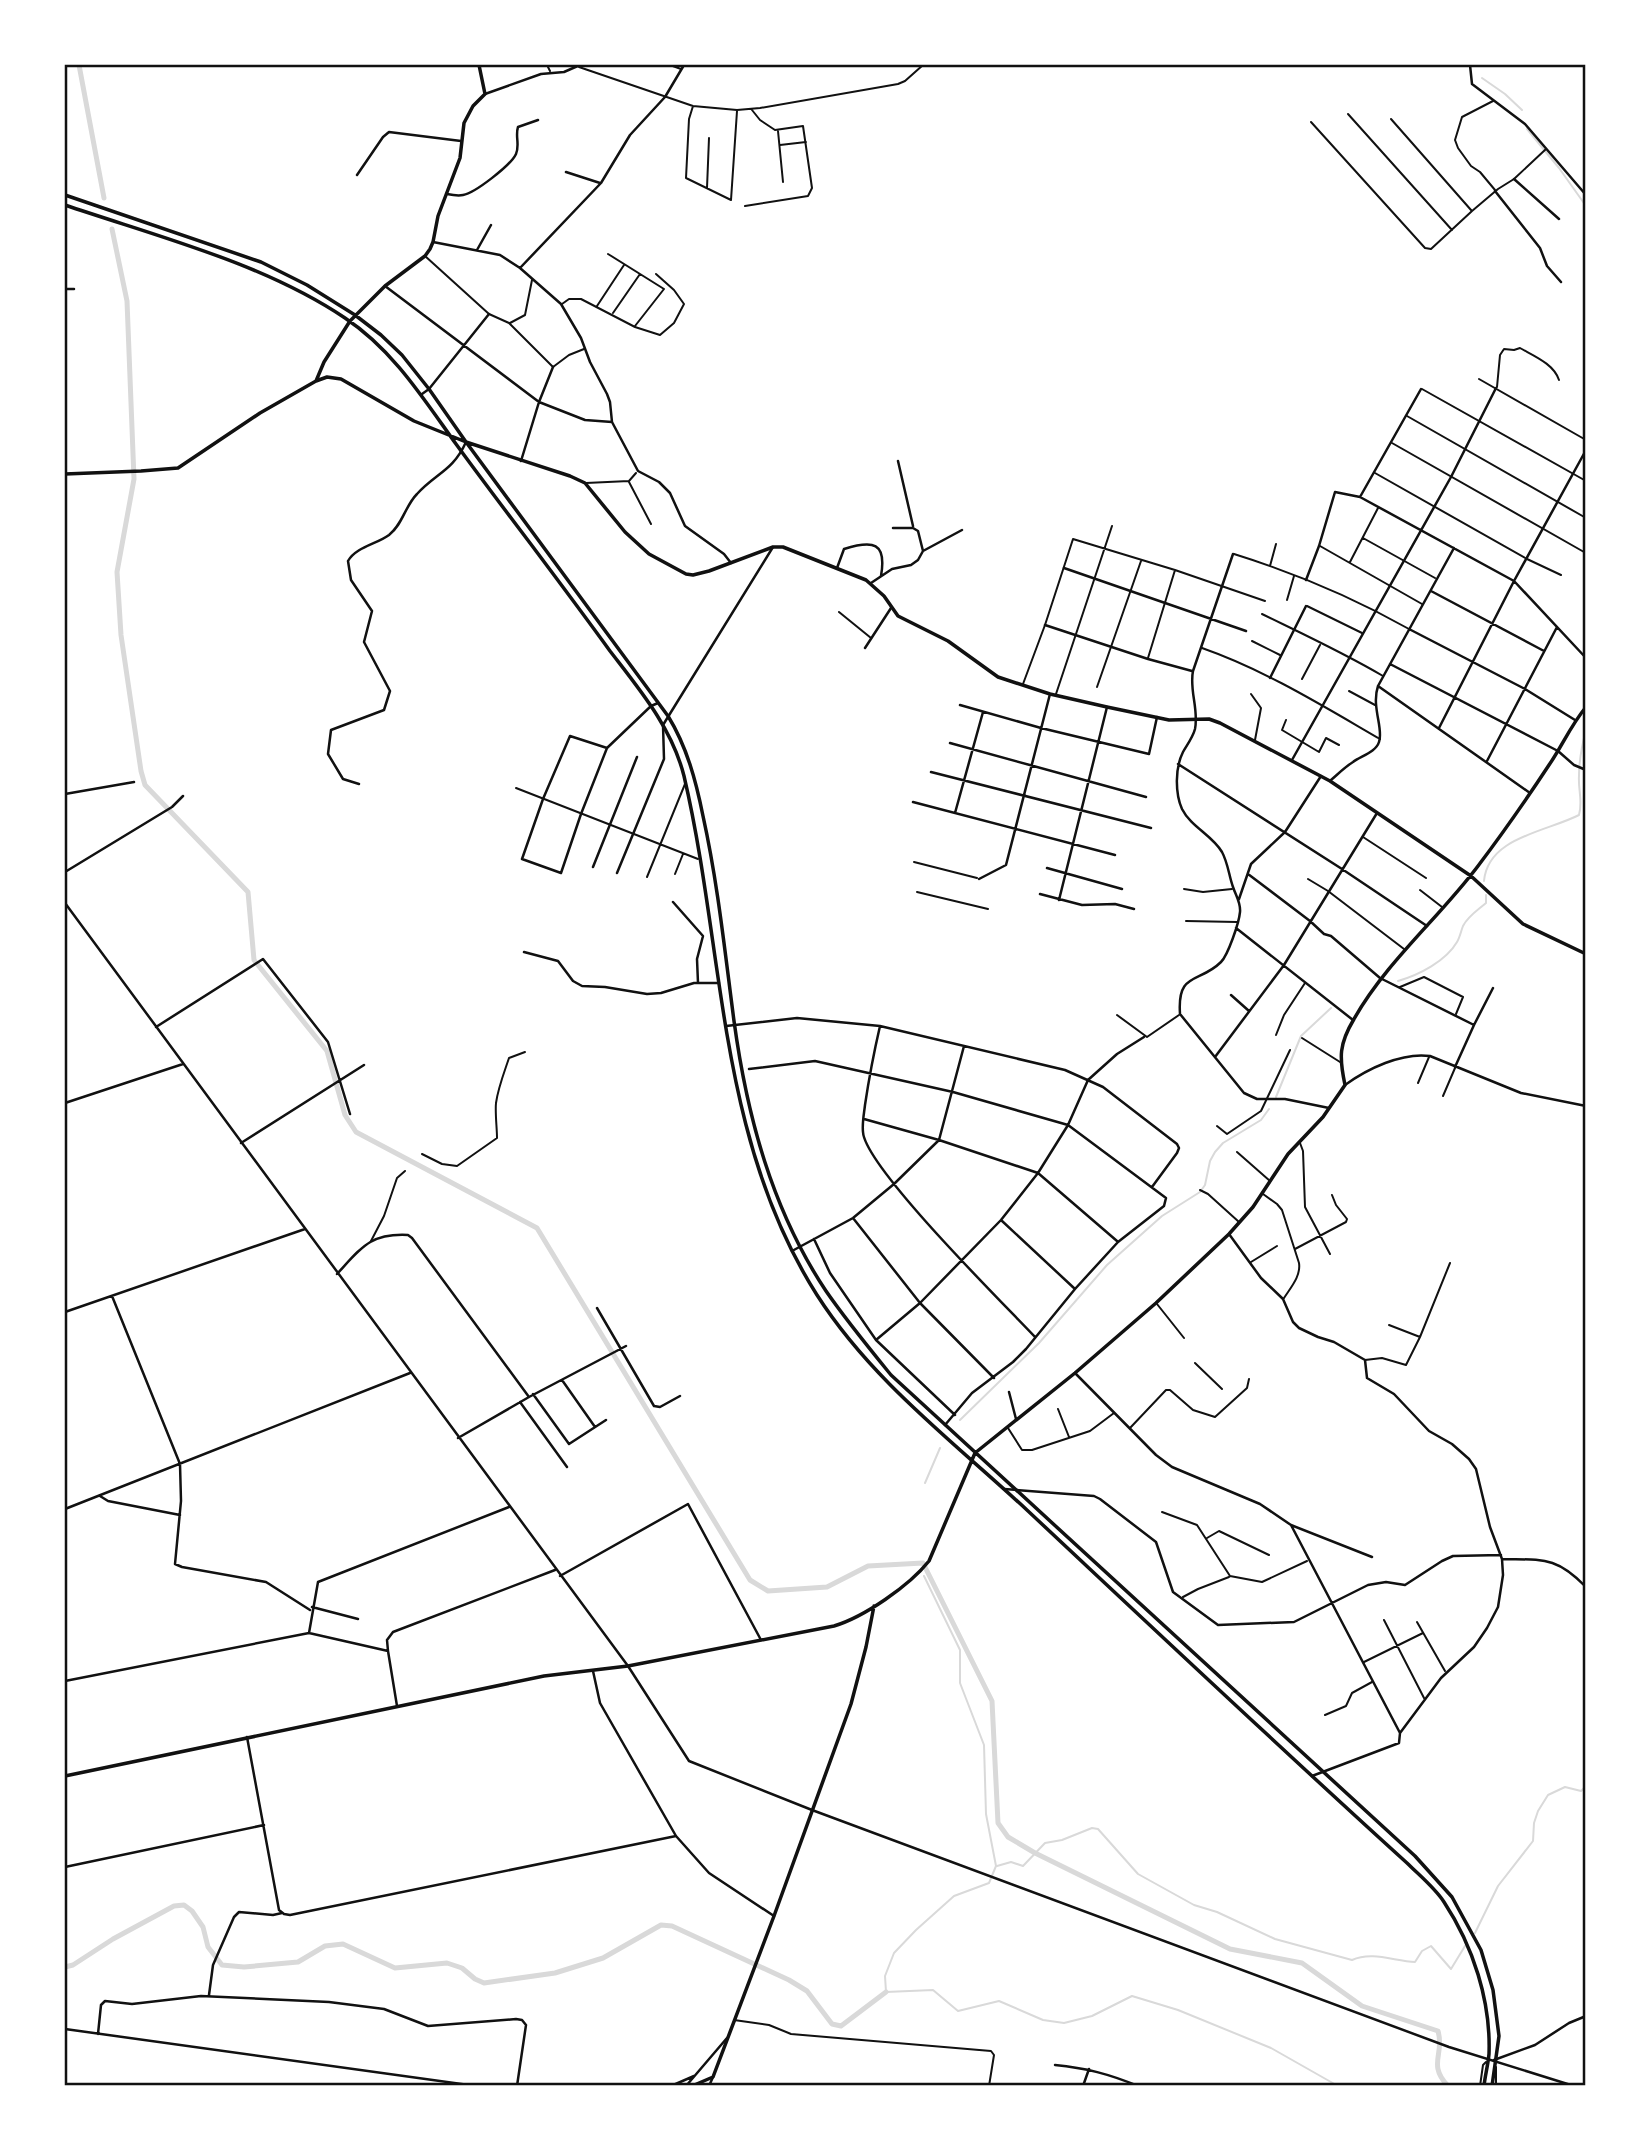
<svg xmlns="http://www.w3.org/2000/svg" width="1651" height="2151" viewBox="0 0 1651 2151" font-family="'PT Sans',sans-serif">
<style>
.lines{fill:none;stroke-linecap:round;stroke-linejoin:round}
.stream{stroke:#d9d9d9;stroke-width:2}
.canal{stroke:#d9d9d9;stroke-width:5}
.service{stroke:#111;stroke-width:2}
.minor{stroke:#111;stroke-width:2.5}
.tertiary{stroke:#111;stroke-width:3.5}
.neatline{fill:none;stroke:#111;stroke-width:2.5}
</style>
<rect width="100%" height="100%" fill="#fff"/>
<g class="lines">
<path class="stream" d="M1482 78 1505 94 1522 110
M1527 129 1559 168 1586 206
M1484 881C1488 837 1546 832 1579 815 1583 801 1578 790 1579 776 1579 760 1582 745 1586 730
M1398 981C1419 975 1446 961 1457 942 1460 937 1461 931 1463 926 1468 916 1478 910 1486 903V895
M1276 1097 1301 1036 1331 1008
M960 1420 1039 1343 1107 1265 1162 1216 1200 1192 1205 1185 1210 1161 1215 1152 1223 1143 1261 1120 1269 1109
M925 1483 940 1448
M924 1576 960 1650V1683L984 1745 986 1814 996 1866 989 1883 954 1896 916 1930 894 1953 885 1976 886 1992 933 1990 958 2011 999 2001 1043 2020 1064 2023 1092 2016 1132 1996 1178 2010 1271 2048 1338 2086
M997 1866 1011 1862 1023 1866 1045 1843 1062 1840 1092 1828 1098 1829 1138 1874 1194 1905 1217 1912 1275 1939 1352 1960C1372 1951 1394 1961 1415 1962L1422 1951 1431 1946 1451 1969 1465 1946
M1475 1933 1498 1886 1533 1841 1534 1823 1538 1811 1548 1795 1565 1787 1581 1791 1586 1786"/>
<path class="canal" d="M79 65 104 198
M112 229 127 301 134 479 117 572 121 635 141 771 145 785 248 892 254 960 327 1051 345 1115 356 1132 537 1228 750 1580 768 1591 827 1587 868 1566 923 1563 992 1701 998 1823 1008 1837 1035 1853 1230 1949 1302 1963 1362 2006 1438 2031C1445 2054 1427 2064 1448 2086
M65 1967 73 1965 113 1939 174 1906 184 1905 192 1911 203 1927 208 1947 222 1965 244 1967 298 1962 325 1946 343 1944 395 1968 447 1963 462 1968 475 1979 484 1983 555 1973 603 1958 661 1925 672 1926 789 1980 807 1991 832 2024 841 2026 886 1992"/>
<path class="service" d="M547 65 550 71
M670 65 681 69
M579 67 693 106 737 110 760 108 898 84 905 81 923 65
M1493 101 1462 117 1455 140 1458 148 1471 166 1480 172 1495 190
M693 106 689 119 686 178 731 200 737 111
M1348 114 1452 230
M1391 119 1471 210
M1311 122 1425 248 1431 249 1472 211 1498 189 1514 179 1546 149
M778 131 783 182
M780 145 806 142
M707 188 709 138
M745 206 808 196 812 188 803 126 775 130 760 120 752 110
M608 254 664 289 635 326
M425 256 489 314 509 323 553 367 569 355 584 349
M562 304 569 299H581L635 327 660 335 674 323 684 304 674 290 656 274
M597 306 624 265
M613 313 640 274
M510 323 525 315 532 280
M1479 379 1586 440
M1497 387 1500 355 1504 349 1514 350 1520 348C1534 356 1554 364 1559 380
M1422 389 1586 481
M1407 416 1586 518
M1392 443 1584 552 1586 551
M1375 473 1527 559 1561 575
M629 482 651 524
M586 483 629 481 636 473
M1363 538 1435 578
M1320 546 1422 604
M1234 554C1295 573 1354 598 1409 629
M1350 562 1378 508
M1270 566 1276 544
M1287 600 1294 576
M1307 606 1362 633
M839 612 871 638
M1262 614C1303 634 1344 653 1383 676
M1252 641 1280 655
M1202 648C1265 670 1323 706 1380 739
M1148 658 1175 570
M1302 679 1320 645
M1023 684 1045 625 1073 539 1175 570 1265 601
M1097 687 1141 561
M1349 691 1375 705
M1056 694 1112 526
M1251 694 1261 708 1255 740
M1286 720 1282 730 1319 752 1326 738 1339 745
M516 788 698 859
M1363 837 1426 878
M914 862 977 878
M675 874 683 854
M647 877 685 784
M1308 879 1328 891 1404 949
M1184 889 1203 892 1232 889
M1420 890 1442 907
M917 892 988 909
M1186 921 1237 922
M1400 987 1424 977 1463 997 1456 1014
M1117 1015 1147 1037 1179 1015
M1276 1035 1284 1015 1305 983
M1302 1038 1340 1062
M1418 1083 1429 1057
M1443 1096 1455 1068
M1217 1126 1227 1134 1261 1111 1290 1050
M1300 1143 1303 1151 1305 1207 1330 1254
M1237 1152 1270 1181
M422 1154 442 1164 457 1166 497 1138C497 1128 495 1113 496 1103 498 1088 504 1073 509 1058L525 1052
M1200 1190 1208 1194 1239 1222
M1263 1194 1277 1204 1282 1210 1299 1263C1301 1276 1291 1287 1284 1298
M371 1241 384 1216 397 1178 405 1171
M1295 1249 1346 1222 1347 1219 1336 1205 1332 1195
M1251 1262 1277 1246
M1157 1304 1184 1338
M1389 1325 1420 1337
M1365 1360 1382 1358 1406 1365 1420 1337 1450 1263
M1195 1363 1222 1389
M1058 1409 1069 1437
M1008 1428 1022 1450H1032L1090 1431 1114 1413
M1130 1428 1166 1390H1170L1193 1410 1215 1417 1247 1388 1249 1379
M1162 1512 1197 1525 1230 1576 1262 1582 1307 1561
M1207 1538 1219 1531 1269 1555
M1183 1597 1198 1589 1229 1577
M1384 1620 1424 1698
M1417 1622 1445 1671
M1364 1662 1423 1633
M1325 1715 1346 1706 1352 1693 1372 1682
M734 2020 769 2025 791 2034 991 2051 994 2055 989 2086
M1480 2086 1483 2065 1486 2062
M1496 2086V2067"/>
<path class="minor" d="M1470 65 1472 84 1525 124 1586 195
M485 94 541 74 564 72 580 65
M566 172 600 183
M357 175 383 137 389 132 461 141
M1514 179 1559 219
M1495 191 1540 248 1547 266 1561 282
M447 194C452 195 458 196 463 195 475 193 511 165 516 154 520 145 515 136 518 127L538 120
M433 242 500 255 520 268 561 304 581 338 590 362 607 394 610 402 612 422 638 471 659 482 670 493 685 526 724 554 731 563
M477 250 491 225
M520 268 601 183 630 135 665 97 684 65
M385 286 539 402 585 420 612 422
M65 289H74
M422 394 429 389 489 314
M521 461 539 402 553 367
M898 461 913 526
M1360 497 1421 389
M923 551 962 530
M1233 554 1193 671C1189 690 1199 709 1195 729 1193 737 1187 745 1183 752 1175 768 1175 793 1182 809 1191 827 1212 835 1222 852 1228 863 1229 876 1233 887 1236 896 1241 903 1240 912 1239 923 1228 955 1221 962 1199 984 1177 971 1180 1014L1244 1093 1257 1099H1285L1329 1108
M837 568 844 549C873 540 887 542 881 576
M1064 568 1246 631
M1306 580 1319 546 1335 492 1360 497 1514 581 1586 658
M871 583 892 569 911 565 918 560 923 551 918 531 913 528H893
M1431 591 1544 651
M1045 625 1148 659 1192 671
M1409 629 1525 689 1575 720
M865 648 891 608
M1390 664 1558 751 1574 765 1586 770
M1270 678 1306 606
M1378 686 1530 793
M960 705 1041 728 1149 754 1157 717
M1439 728 1514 581 1586 450
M950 743 1146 797
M607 748 570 736 543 799 522 859 561 873 581 814 607 748 651 706 658 703
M1292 760 1451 477 1496 388
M1487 761 1557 627
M1178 764 1342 869 1427 926
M931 772 1151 828
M1331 780C1338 774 1345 767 1353 762 1361 756 1376 752 1379 742 1384 729 1371 707 1378 686L1454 548
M359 784 343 779 328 754 331 730 384 710 390 691 364 642 372 611 351 580 348 561C356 547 377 544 389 535 403 524 405 506 417 494 436 473 453 471 466 442
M65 794 134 782
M913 802 1115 855
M955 813 983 712
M593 867 637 757
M1047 868 1122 889
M65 872 172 807 183 796
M617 873 664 759 663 725 773 547
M1248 874 1310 921 1324 934 1331 936 1380 978 1474 1025
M979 879 1006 865 1050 694
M1040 894 1082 905 1115 904 1134 909
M1239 899 1251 864 1285 832 1321 776
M1059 900 1107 707
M673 902 703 936 697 959 698 983
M65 903 628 1666 689 1761 812 1810 1449 2047 1574 2086
M1236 928 1353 1020
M524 952 558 961 573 981 582 986 605 987 647 994 661 993 694 983H719
M1231 995 1249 1011
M726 1026 797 1018 880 1026 1065 1070 1103 1087 1177 1144 1179 1148 1177 1153 1152 1187
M880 1026C874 1052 869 1078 865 1105 864 1114 862 1123 863 1132 865 1167 1004 1304 1035 1337
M156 1027 263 959 328 1042 350 1114
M1215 1057 1284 965 1377 813
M1455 1067 1474 1025 1493 988
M749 1069 815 1061 953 1092 1068 1125 1166 1198 1164 1206 1118 1242 1075 1289 1026 1349 1013 1362 972 1393 945 1425
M1345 1085C1367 1069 1402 1052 1430 1056L1521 1093 1586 1106
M65 1103 183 1064
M864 1119 939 1140 1038 1173 1117 1241
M241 1143 364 1065
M853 1218 920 1303 994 1378
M1001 1220 1075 1289
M1229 1234 1261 1278 1283 1299 1293 1322 1299 1328 1318 1337 1334 1342 1365 1360 1367 1378 1394 1394 1429 1431 1452 1444 1469 1459 1476 1469 1490 1527 1502 1559 1503 1575 1498 1607 1487 1628 1474 1647 1441 1678 1400 1733
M814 1239 830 1273 876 1340 955 1415
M792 1251 853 1218 894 1184 939 1140 964 1046
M337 1274C361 1248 370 1233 408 1235L412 1238 529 1397
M112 1296 180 1464 181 1501 175 1564 182 1567 266 1582 310 1610
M597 1308 654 1406 660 1407 680 1396
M65 1312 305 1229
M876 1340 920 1303 1001 1220 1038 1173 1068 1125 1088 1080 1117 1054 1144 1037
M1075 1373 1156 1455 1172 1467 1260 1504 1291 1525 1400 1733 1399 1743 1312 1776
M562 1380 595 1427
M1009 1392 1016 1419
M533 1394 569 1444 606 1420
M520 1402 567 1467
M458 1438 529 1397 626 1346
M1004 1489 1094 1496 1100 1499 1156 1542 1173 1592 1218 1625 1294 1622 1368 1585 1386 1582 1405 1585 1442 1561 1453 1556 1501 1555
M100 1496 108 1501 180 1515
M65 1509 410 1373
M1291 1525 1372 1557
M1502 1559C1543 1560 1556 1556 1586 1587
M560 1576 688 1504 761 1640
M312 1607 358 1619
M309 1633 388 1651 397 1706
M388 1651 387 1640 393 1632 555 1570
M593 1671 600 1703 676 1836 709 1873 774 1916
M65 1681 309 1633 318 1582 509 1507
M247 1737 279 1910 284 1914 290 1915 676 1836
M65 1867 264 1825
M209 1995 213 1965 234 1917 239 1912 273 1915 282 1913
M65 2029 476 2086
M98 2034 101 2005 105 2001 132 2004 201 1996 329 2002 384 2009 428 2026 516 2019 522 2020 526 2025 517 2086
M1494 2060 1535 2045 1569 2023 1586 2016
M1055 2065C1086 2068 1109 2074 1138 2086
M671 2086 694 2076
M686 2086 727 2038
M709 2086 713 2077
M1083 2086 1089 2069"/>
<path class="tertiary" d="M65 195 261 262 307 285 355 315 381 335 402 355 429 389 466 442 668 716C687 747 696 781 703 816 718 884 725 953 734 1021 747 1116 772 1210 826 1291 846 1320 869 1348 891 1375L1415 1856 1452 1897 1481 1950 1493 1990 1499 2036 1492 2086
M65 205C159 237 263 263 345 318 393 350 423 398 456 444 480 477 505 510 530 543 557 579 584 615 610 651 640 690 672 728 684 776 725 951 717 1138 817 1295 872 1381 954 1442 1028 1511 1154 1629 1279 1747 1407 1863 1419 1875 1435 1888 1444 1902 1473 1946 1491 2001 1489 2054 1488 2065 1485 2076 1484 2086
M316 381 324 362 350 321 385 286 425 256 430 249 433 242 438 216 460 158 464 123 473 106 485 94 479 65
M65 474 141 471 178 468 260 413 316 381 327 377 341 379 414 421 466 442 570 476 585 483 625 532 649 554 686 574 693 575 709 571 773 547H783L866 580 884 596 898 616 948 641 998 677 1050 694 1107 707 1169 720 1209 719 1220 723 1330 781 1471 876 1523 924 1586 954
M65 1776 544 1676 628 1666 834 1626C864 1617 909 1586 929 1561L975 1453 1075 1373 1156 1303 1229 1234 1253 1207 1288 1154 1323 1117 1345 1085C1339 1057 1339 1044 1354 1019 1387 961 1439 918 1478 866 1503 833 1526 800 1549 765 1562 746 1571 725 1586 707
M692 2086 713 2077 774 1916 851 1704 866 1647 874 1606"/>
</g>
<rect width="1651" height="2151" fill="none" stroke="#ffffff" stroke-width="133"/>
<rect x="66" y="66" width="1518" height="2018" class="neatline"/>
</svg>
